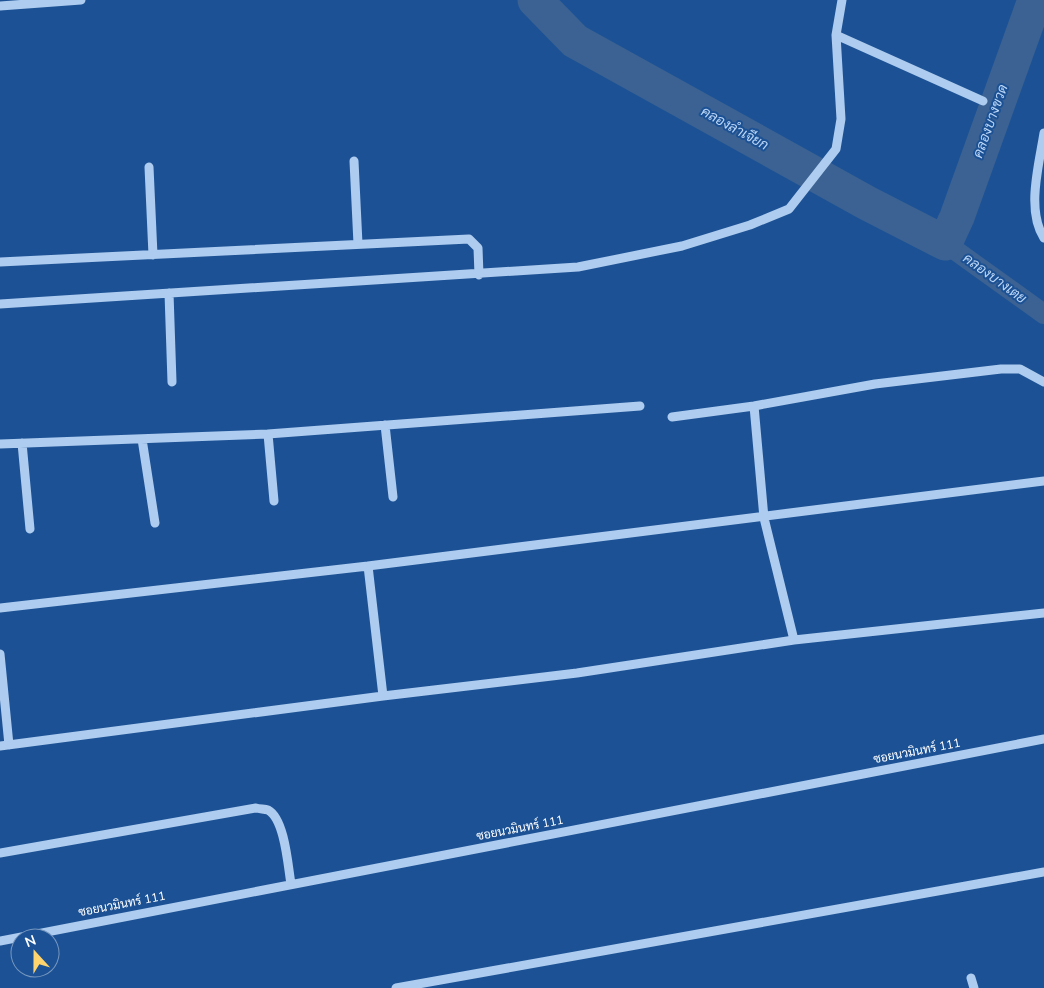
<svg xmlns="http://www.w3.org/2000/svg" width="1044" height="988" viewBox="0 0 1044 988" font-family="'Nunito Sans',Sarabun,sans-serif">
<style>
.lines{fill:none;stroke-linecap:round;stroke-linejoin:round}
.canal{stroke:#3b6292;stroke-width:20}
.river{stroke:#3b6292;stroke-width:35}
.minor{stroke:#aeccef;stroke-width:9}
.labels{text-anchor:middle;stroke-width:4;stroke-linejoin:round;paint-order:stroke}
.street-label{font-size:12px;fill:#fff;stroke:#1c5295}
.water-label{font-size:14px;font-style:italic;fill:#bbd6f6;stroke:#1c5295}
</style>
<rect width="100%" height="100%" fill="#1c5295"/>
<g class="lines">
<path class="canal" d="M945 243 1044 314"/>
<path class="river" d="M535 0 575 41 867 203 945 243 957 217 1035 0"/>
<path class="minor" d="M0 6 81 0
M836 35 983 101
M1044 133C1039 165 1026 210 1044 238
M354 161 358 244
M149 167 153 255
M0 262 469 239 478 248 479 275
M169 293 172 382
M0 304 578 267 682 246 750 225 789 209 836 149 841 119 836 35 842 0
M754 406 764 518 794 640
M672 417 754 406 875 384 1001 369H1020L1044 382
M385 425 393 497
M268 434 274 501
M142 439 155 523
M22 443 30 529
M0 444 268 434 640 406
M368 566 383 696
M0 608 368 566 1044 481
M0 654 9 745
M0 746 383 696 577 673 794 640 1044 613
M0 853 256 808C260 809 265 809 268 810 285 819 288 867 291 884
M0 941 1044 739
M971 978 974 988
M396 988 1044 872"/>
</g>
<g class="labels">
<g class="street-label">
<text transform="translate(917 751) rotate(-11)" y="4">ซอยนวมินทร์ 111</text>
<text transform="translate(520 828) rotate(-11)" y="4">ซอยนวมินทร์ 111</text>
<text transform="translate(122 904) rotate(-11)" y="4">ซอยนวมินทร์ 111</text>
</g>
<g class="water-label">
<text transform="translate(990 121) rotate(-70)" y="5">คลองบางขวด</text>
<text transform="translate(735 128) rotate(29)" y="5">คลองลำเจียก</text>
<text transform="translate(995 278) rotate(36)" y="5">คลองบางเตย</text>
</g>
</g>
<g transform="translate(35 953) rotate(339)"><circle r="24" fill="#1c5295" stroke="#7797bf"/>
<path d="M0-4L9 19L0 12L-9 19Z" fill="#ffd36d"/>
<text y="-8" font-size="14" font-weight="bold" text-anchor="middle" fill="#ffffff">N</text>
</g>
</svg>
